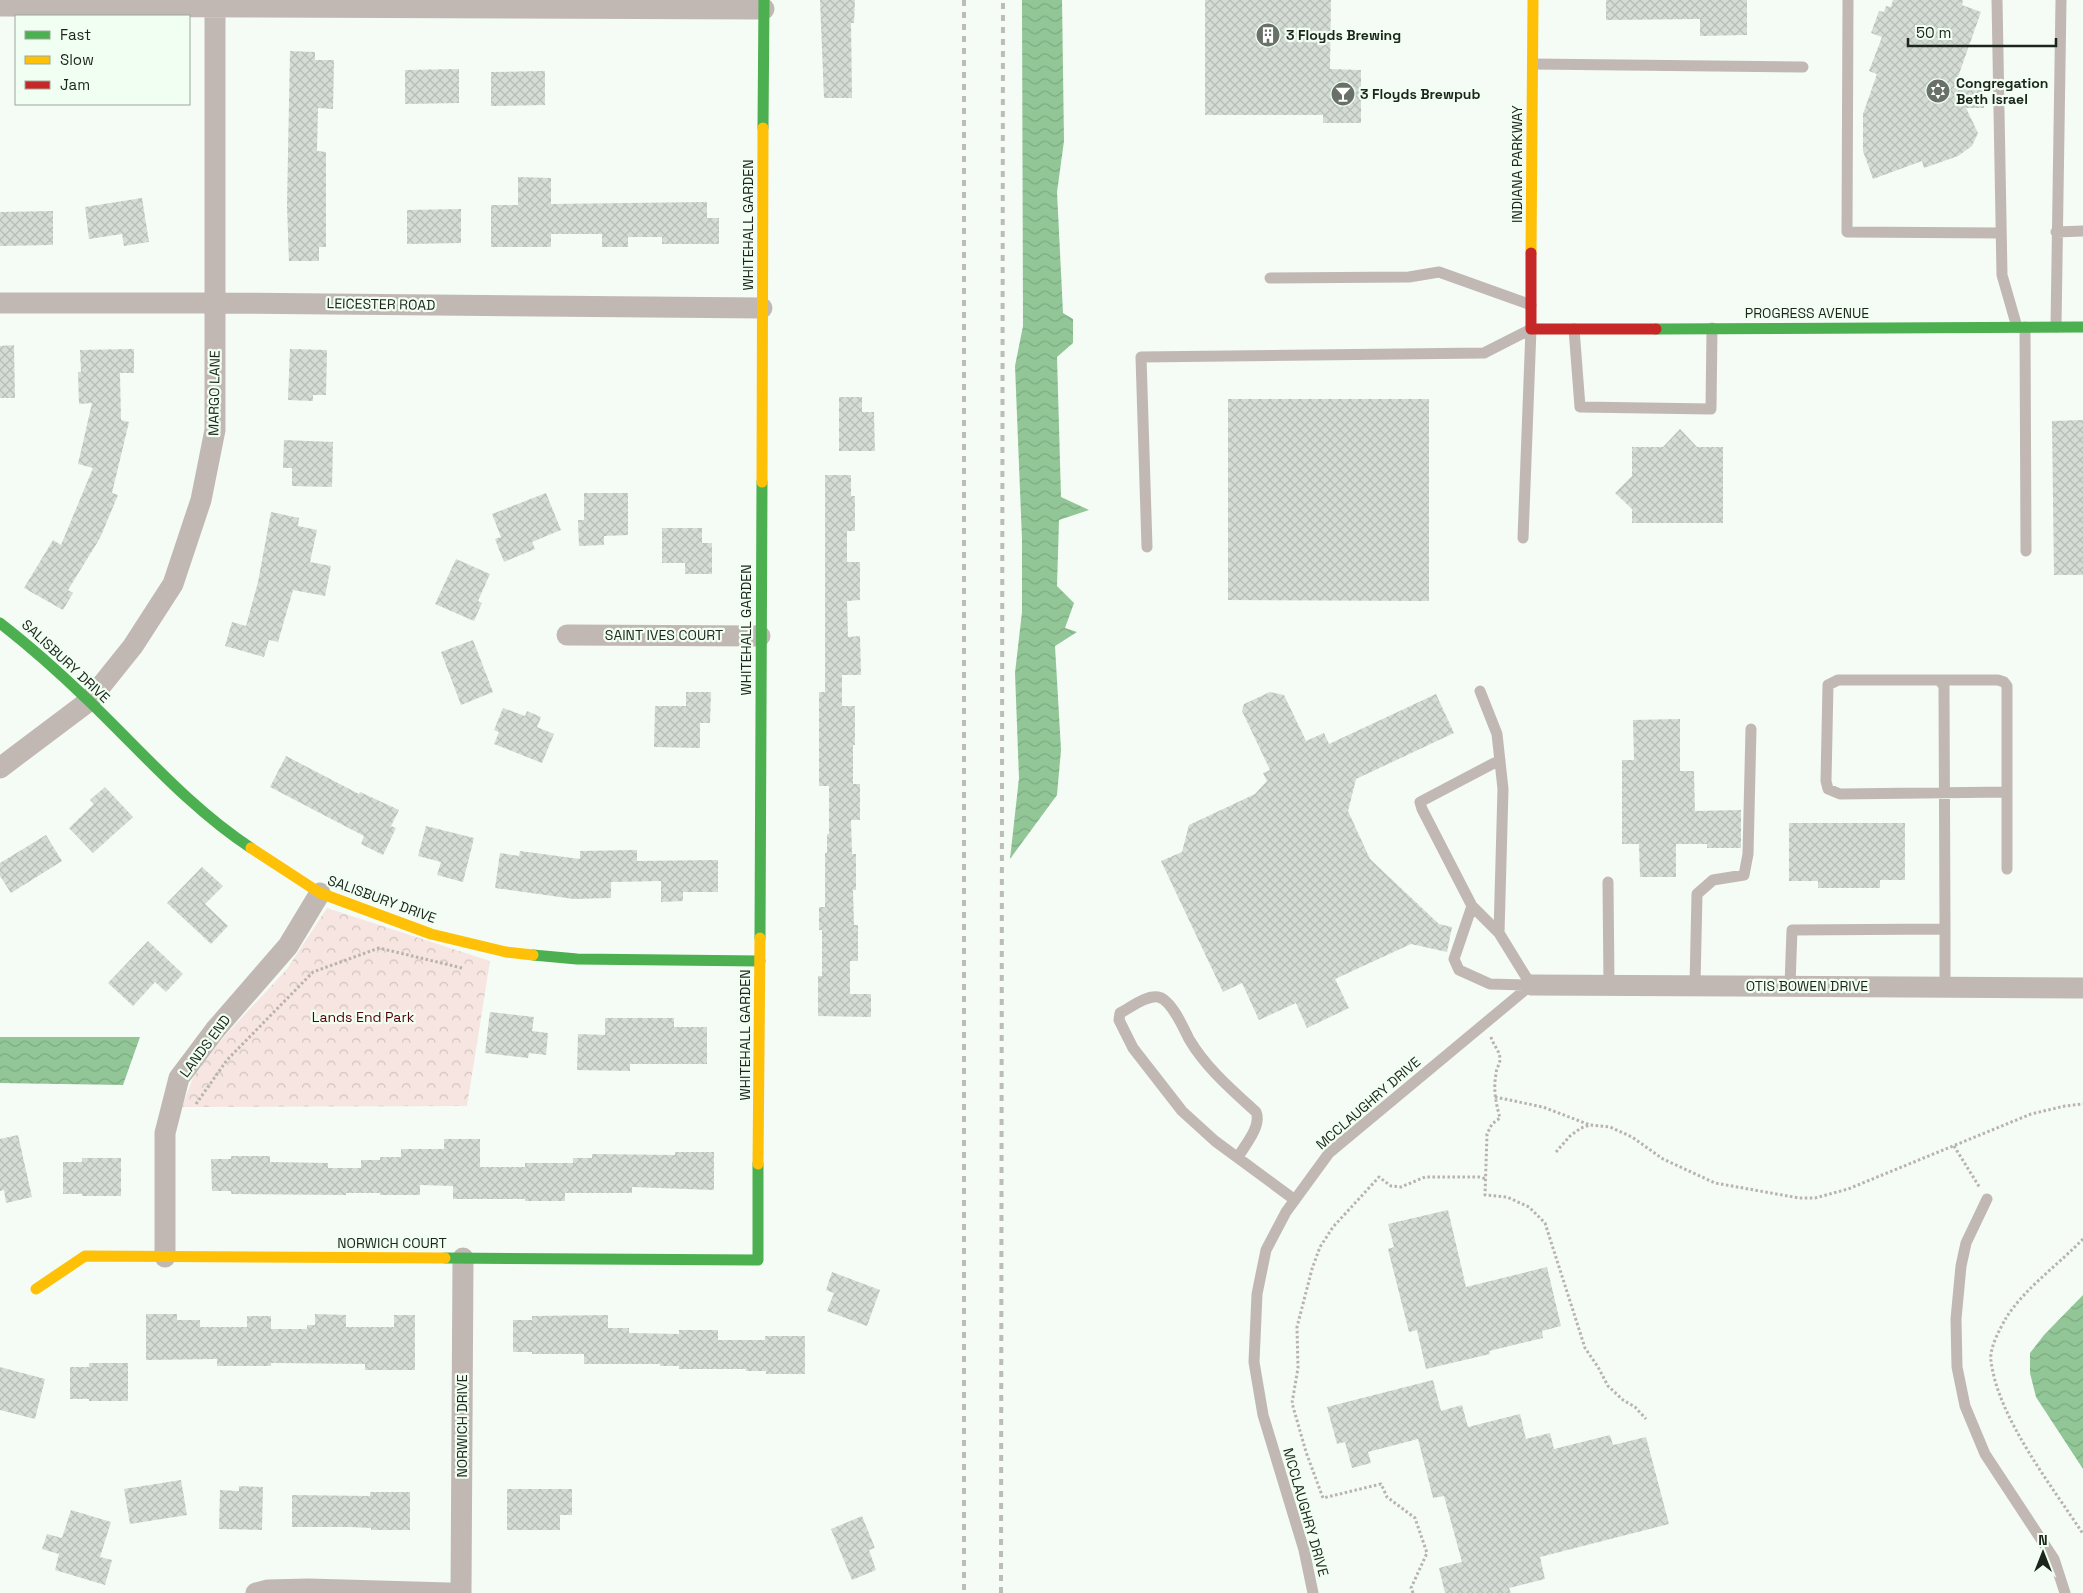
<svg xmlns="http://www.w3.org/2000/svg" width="2083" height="1593" viewBox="0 0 2083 1593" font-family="'Space Grotesk',sans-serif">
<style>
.park{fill:url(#park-crowns)}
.water{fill:url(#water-waves)}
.building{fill:url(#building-cross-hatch)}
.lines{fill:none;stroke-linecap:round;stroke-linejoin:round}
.path{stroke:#b8b3af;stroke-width:3;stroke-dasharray:2.5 2.5;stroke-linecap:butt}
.lane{stroke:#c1b8b4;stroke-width:11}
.street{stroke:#c1b8b4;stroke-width:21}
.fast{stroke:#4caf50;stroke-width:11}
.slow{stroke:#ffc107;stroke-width:11}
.jam{stroke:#c62828;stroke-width:11}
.rail{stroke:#bdbcb9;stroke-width:4;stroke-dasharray:6 6;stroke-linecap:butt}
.labels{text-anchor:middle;stroke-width:4.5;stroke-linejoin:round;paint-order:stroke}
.poi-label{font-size:14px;font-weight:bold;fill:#1c241c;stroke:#f1fff2;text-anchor:start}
.street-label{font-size:14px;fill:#1c241c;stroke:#f1fff2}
.park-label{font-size:14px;fill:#550008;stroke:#f1fff2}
</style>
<defs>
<pattern id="park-crowns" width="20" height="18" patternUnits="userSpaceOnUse" patternTransform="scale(1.25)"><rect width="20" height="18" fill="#f6e5e0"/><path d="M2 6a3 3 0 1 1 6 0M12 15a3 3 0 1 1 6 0" fill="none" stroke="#d2c4c0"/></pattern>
<pattern id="water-waves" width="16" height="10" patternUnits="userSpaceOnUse" patternTransform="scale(1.25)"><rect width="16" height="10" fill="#92c697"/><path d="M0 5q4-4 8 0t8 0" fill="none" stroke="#7daa82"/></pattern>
<pattern id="building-cross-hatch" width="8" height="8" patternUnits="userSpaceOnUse" patternTransform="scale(1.25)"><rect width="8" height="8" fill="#d5dcd5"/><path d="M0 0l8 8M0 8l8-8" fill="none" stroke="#b6bdb6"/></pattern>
</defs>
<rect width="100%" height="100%" fill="#f4fcf5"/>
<path class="park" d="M327 908 490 961 467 1106 182 1107 194 1075 220 1041 287 969Z"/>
<path class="water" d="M1022 0H1062L1064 141 1057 192 1063 313 1073 319V343L1057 357 1061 497 1089 510 1059 520 1057 586 1074 603 1065 628 1077 632 1055 646 1061 750 1057 795 1010 859 1019 778 1015 673 1022 612V539L1015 366 1023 326Z
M0 1037H140L123 1085 0 1083Z
M2083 1295V1469L2036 1397 2030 1373V1353L2044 1335Z"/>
<path class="building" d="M820 0H855L854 23H851L852 98H824Z
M1205 0H1331L1330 69 1361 70V123H1323V115H1205Z
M1606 0H1747V35L1700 36V19L1606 20Z
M1893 0H1963L1962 5 1981 12 1954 88H1984V108H1966L1978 133 1972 146 1958 156 1924 168 1922 161 1873 179 1863 151V114L1877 74 1869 71 1882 37 1871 33 1879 11 1884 12 1886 6 1891 7Z
M290 51 315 52V60H334L333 109 318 108 317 151 326 152V247H319V261H289L287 206Z
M459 69V103L405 104V70Z
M545 71V105L491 106V72Z
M518 177 551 178V204L707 202V218H719V244H662V237H628V247H602V234H551V247H491V205H518Z
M142 198 149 242 124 246 122 234 89 239 85 207Z
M461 209V243L407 244V210Z
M53 211V245L0 246V212Z
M14 345 15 398H0V346Z
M134 349V373H120L121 420 129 422 112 493 118 495 100 538 68 590 73 593 63 610 24 588 53 540 61 545 93 468 78 464 92 403 79 404 78 372H81L80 350Z
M290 349 327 350 326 395H313V401L288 400Z
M839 397H862V412H874L875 451H839Z
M1228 399H1429V601L1228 600Z
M2083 420V575H2054L2052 421Z
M1680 429 1697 447H1723V523H1632V509L1615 493 1632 476V447H1663Z
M284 440 333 442 332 487 292 486V468H283Z
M825 475H851V496H855V531H847V562H860V600L847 601 848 637 860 636 861 675H842V706H855V745H853V784H860V820H851L852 854H856V890H853L854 925H858V961H850V994H871V1017L818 1016V976H822V930H819V907H825V853H827V834H829V786H819V692H825Z
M546 493 561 530 532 542 535 549 504 562 495 539 501 537 492 514Z
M584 493H628V535L604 536V545L579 546 578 520H584Z
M271 512 299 518 298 526 317 530 310 562 331 566 325 596 293 590 278 642 269 640 264 657 225 646 232 622 246 626 258 582Z
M662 528H702V543H712V574H685V563H662Z
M456 559 490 574 478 601 482 603 474 621 435 604Z
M473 640 493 692 461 705 441 652Z
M686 692H711L710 723H700V748L654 747 655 706H686Z
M1270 692 1284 695 1306 741 1324 733 1329 744 1436 694 1454 733 1356 779 1348 811 1370 859 1439 924 1452 927 1447 952 1411 944 1335 979 1349 1008 1307 1028 1296 1003 1259 1020 1242 983 1223 992 1161 861 1182 852 1189 825 1255 794 1267 781 1263 773 1270 770 1242 711 1244 704Z
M503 708 525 716 527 711 541 717 537 727 554 734 542 763 494 744 499 732 494 730Z
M1680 719V771H1694L1695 811 1741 810V848H1707V844H1676V877H1640L1639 844H1622V760H1634L1633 720Z
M286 756 359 794 360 792 399 810 391 826 396 828 383 855 361 844 364 836 270 787Z
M105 787 133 817 93 853 69 828 94 804 90 800Z
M1789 823H1905V880H1880V888H1818V881H1789Z
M426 826 474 838 463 882 437 875 441 862 418 856Z
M46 835 62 861 11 893 0 876V863Z
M637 850V861L718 860V892H683V901L661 902V881L611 882V898L574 899 495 888 500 853 519 856 520 851 580 859V851Z
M202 867 223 886 205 904 228 926 211 944 167 903Z
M148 941 183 974 166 992 155 982 133 1006 108 983Z
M490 1012 534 1017 532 1031 548 1033 546 1055 529 1053 528 1058 485 1053Z
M605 1018H674V1027H707V1064H630V1071L577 1070 578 1034 605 1035Z
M18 1135 32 1197 6 1203 4 1190 0 1191V1139Z
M444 1139H480V1167H525V1163H573V1158H592V1154L675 1155V1152H714V1190L632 1187V1193H565V1201H525V1199H453V1186L420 1185V1195H380V1193H346V1195L231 1194V1191H212L211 1159H231V1156H270V1162L328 1163V1168H361V1160H380V1157H401V1149H444Z
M82 1158H121V1196H82V1194H63V1162H82Z
M1448 1210 1466 1287 1547 1267 1561 1326 1542 1331 1543 1338 1489 1351 1490 1354 1426 1369 1417 1330 1409 1332 1388 1249 1394 1247 1388 1224Z
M832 1272 880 1290 867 1326 827 1311 834 1293 826 1290Z
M146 1314H177V1320H200V1327H247V1316H271V1329H307V1325H315V1314L346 1315V1327H394V1315H415V1370H365V1364L271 1363V1366H217V1359L146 1360Z
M608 1315V1328H629V1333L679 1334V1330H718V1340H765V1336H805V1374H766V1371H746V1369H679V1366H660V1364H584V1354H532V1352H513V1320H532V1316Z
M89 1363H128V1401H89V1399H70V1367H89Z
M0 1367 45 1379 35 1419 0 1410Z
M1433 1380 1441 1411 1462 1405 1468 1427 1520 1414 1526 1439 1550 1433 1554 1449 1610 1435 1613 1445 1646 1437 1669 1524 1540 1557 1545 1579 1509 1588 1511 1593H1445L1439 1568 1462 1562 1444 1496 1433 1498 1418 1439 1368 1452 1371 1463 1352 1468 1345 1442 1337 1444 1327 1407Z
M181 1480 187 1515 130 1524 124 1489Z
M239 1486 263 1487 262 1530 219 1529 220 1490 239 1491Z
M507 1489H572V1515H560V1530H507Z
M370 1492H410V1530H371V1528L351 1527H292V1495L370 1496Z
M71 1510 111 1522 100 1557 112 1560 105 1585 55 1570 59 1554 42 1549 47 1534 62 1538Z
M862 1516 875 1548 869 1550 876 1570 852 1580 831 1529Z"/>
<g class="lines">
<path class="path" d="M1491 1037C1493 1045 1500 1051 1500 1059 1500 1064 1496 1069 1496 1074 1493 1089 1496 1104 1500 1118L1492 1124 1487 1134 1485 1195 1507 1197 1529 1207 1545 1223 1585 1348 1598 1367 1608 1386 1623 1400 1635 1407 1646 1419
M1495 1097 1543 1107 1590 1125
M196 1104 227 1060 313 972 379 948 462 968
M1954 1146 1980 1188
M1556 1152 1570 1136 1581 1128 1590 1125 1610 1127 1632 1137 1663 1159 1715 1183 1799 1198H1815L1848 1189 2031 1114 2065 1106 2083 1104
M2083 1239C2059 1264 2024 1289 2006 1318 2000 1329 1989 1348 1991 1361 1998 1418 2052 1486 2083 1534
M1413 1593 1411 1588 1427 1553 1415 1518 1387 1497 1381 1484 1323 1498 1306 1452 1292 1403 1298 1368 1297 1327 1312 1269 1320 1247 1333 1227 1379 1177 1391 1186 1401 1187 1425 1177H1479L1487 1179"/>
<path class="lane" d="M1848 0 1847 232 2001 233
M1997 0 2002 275 2017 327
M1533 64 1803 67
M2056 232 2083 231
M1270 278 1409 277 1439 272 1531 305
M2025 327 2026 551
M2056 327 2061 0
M1574 329 1580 407 1711 409 1712 328
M1147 547 1141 357 1484 353 1531 329 1523 538
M1939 680H1998L2004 682 2007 686V869
M1480 691 1497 734 1503 789 1499 933 1531 985
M1500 760 1420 802 1422 809 1472 906 1454 959 1459 970 1490 984 1531 985
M1608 882 1609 985
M1472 906 1499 933
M1945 929 1944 686 1939 680H1838L1828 685 1826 781 1828 789 1840 794 2007 792
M1695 985 1697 894 1713 880 1744 875 1748 854 1751 729
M1790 985 1792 930 1945 929V987
M1238 1157C1245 1145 1262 1126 1256 1112 1232 1090 1206 1068 1189 1039 1183 1027 1171 999 1158 997 1146 995 1130 1008 1120 1013L1119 1020 1133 1048 1182 1111 1215 1141 1295 1200
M1987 1199 1966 1243 1961 1266 1956 1319 1957 1367 1965 1406 1985 1454 2054 1559 2065 1593
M1313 1593 1304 1550 1263 1415 1254 1362 1257 1294 1266 1250 1286 1212 1329 1153 1531 985"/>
<path class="street" d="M0 6 764 9
M0 303H215L762 308
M567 635 760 636
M0 768 89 701 133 646 173 584 201 500 215 430V0
M1531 985 2083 988
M165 1257V1133L179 1078 215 1030 288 946 320 893
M256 1593 268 1590 309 1589 449 1593
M461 1593 463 1258"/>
<path class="fast" d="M763 128 764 0
M1656 329 2083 327
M0 623C31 647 60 673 89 701 141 751 190 808 251 848
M760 938 762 482
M533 955 577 959 760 961
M445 1258 758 1260V1164"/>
<path class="slow" d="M1531 253 1533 0
M762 482 763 128
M251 848 320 893 431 934 506 952 533 955
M758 1164 760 938
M36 1289 85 1256 445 1258"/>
<path class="jam" d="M1531 253V329H1656"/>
<path class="rail" d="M964 0V1593
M1001 1593 1003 0"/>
</g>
<defs>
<symbol id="building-disc" viewBox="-11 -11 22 22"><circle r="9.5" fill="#687068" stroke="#f1fff2"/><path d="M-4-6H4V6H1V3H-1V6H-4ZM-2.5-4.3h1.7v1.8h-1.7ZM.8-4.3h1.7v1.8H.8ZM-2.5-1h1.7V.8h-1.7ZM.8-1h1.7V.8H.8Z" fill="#fff"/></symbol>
<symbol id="synagogue-disc" viewBox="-11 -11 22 22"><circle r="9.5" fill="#687068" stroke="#f1fff2"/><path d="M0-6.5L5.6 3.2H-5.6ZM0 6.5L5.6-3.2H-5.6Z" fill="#fff"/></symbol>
<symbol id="bar-disc" viewBox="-11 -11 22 22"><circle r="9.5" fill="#687068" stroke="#f1fff2"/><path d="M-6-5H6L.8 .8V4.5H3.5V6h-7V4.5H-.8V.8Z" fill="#fff"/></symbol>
</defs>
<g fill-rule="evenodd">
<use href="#building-disc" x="1254" y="21" width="28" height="28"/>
<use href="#synagogue-disc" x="1924" y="77" width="28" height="28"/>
<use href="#bar-disc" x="1329" y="80" width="28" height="28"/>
</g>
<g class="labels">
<g class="poi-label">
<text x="1286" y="40">3 Floyds Brewing</text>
<text x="1956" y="88">Congregation<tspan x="1956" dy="16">Beth Israel</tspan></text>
<text x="1360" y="99">3 Floyds Brewpub</text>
</g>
<g class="street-label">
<text transform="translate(1517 164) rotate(-90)" y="5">INDIANA PARKWAY</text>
<text transform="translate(748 225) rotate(-90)" y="5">WHITEHALL GARDEN</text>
<text transform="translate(381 304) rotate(1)" y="5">LEICESTER ROAD</text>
<text x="1807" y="318">PROGRESS AVENUE</text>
<text transform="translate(214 393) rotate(-89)" y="5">MARGO LANE</text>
<text transform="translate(746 630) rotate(-90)" y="5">WHITEHALL GARDEN</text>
<text x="664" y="640">SAINT IVES COURT</text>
<text transform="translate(66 661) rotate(43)" y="5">SALISBURY DRIVE</text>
<text transform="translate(382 899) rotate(20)" y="5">SALISBURY DRIVE</text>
<text x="1807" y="991">OTIS BOWEN DRIVE</text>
<text transform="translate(745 1035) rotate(-90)" y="5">WHITEHALL GARDEN</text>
<text transform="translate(205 1046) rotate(-53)" y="5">LANDS END</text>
<text transform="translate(1368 1103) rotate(-41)" y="5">MCCLAUGHRY DRIVE</text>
<text x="392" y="1248">NORWICH COURT</text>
<text transform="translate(462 1426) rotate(-90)" y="5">NORWICH DRIVE</text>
<text transform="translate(1306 1512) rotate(74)" y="5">MCCLAUGHRY DRIVE</text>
</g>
<g class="park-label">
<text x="363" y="1022">Lands End Park</text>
</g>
</g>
<rect x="15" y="15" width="175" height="90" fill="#f1fff2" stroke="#9ca79c"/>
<rect x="25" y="31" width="25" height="8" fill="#4caf50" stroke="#9ca79c"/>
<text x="60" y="40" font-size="15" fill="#1c241c">Fast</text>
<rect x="25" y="56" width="25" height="8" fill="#ffc107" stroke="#9ca79c"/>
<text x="60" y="65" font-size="15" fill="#1c241c">Slow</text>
<rect x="25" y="81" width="25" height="8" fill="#c62828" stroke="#9ca79c"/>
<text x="60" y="90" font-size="15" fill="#1c241c">Jam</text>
<g transform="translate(2043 1553)" stroke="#f1fff2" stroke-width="4" paint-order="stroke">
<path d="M0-4L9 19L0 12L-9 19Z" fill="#1c241c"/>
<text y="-8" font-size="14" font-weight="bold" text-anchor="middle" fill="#1c241c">N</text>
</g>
<path d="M1908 38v8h148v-8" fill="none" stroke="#1c241c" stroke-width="2.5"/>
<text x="1916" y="38" font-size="15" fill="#1c241c" stroke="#f1fff2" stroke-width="4" paint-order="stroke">50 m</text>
</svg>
